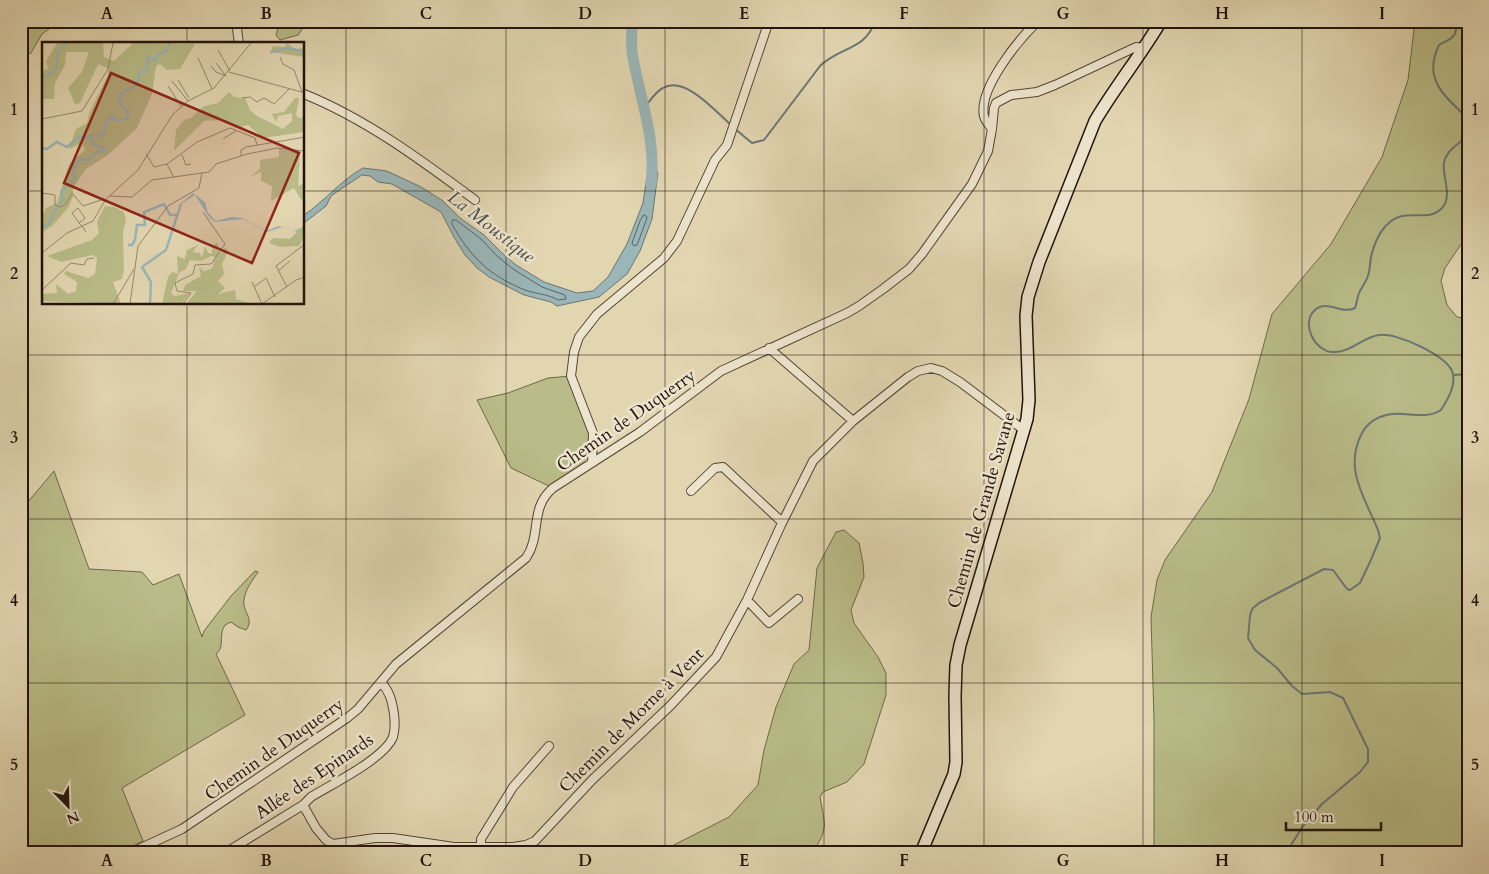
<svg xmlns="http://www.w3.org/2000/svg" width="1489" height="874" viewBox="0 0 1489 874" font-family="Cardo,serif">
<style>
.green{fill:#b9bc88;stroke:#6e684a}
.water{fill:#9ab6b8;stroke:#6a7574}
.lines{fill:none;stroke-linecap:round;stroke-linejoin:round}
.shore{stroke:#5e6462;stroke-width:1}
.stream{stroke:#6a7574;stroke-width:2}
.river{stroke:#9ab6b8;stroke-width:11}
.street-casing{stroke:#524436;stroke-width:10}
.secondary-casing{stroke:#22130d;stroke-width:14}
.street{stroke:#ece4cc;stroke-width:8}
.secondary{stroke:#ece4cc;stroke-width:11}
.grid{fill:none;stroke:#22130d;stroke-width:1;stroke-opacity:0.55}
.labels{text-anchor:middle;stroke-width:5;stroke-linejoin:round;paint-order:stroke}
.street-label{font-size:18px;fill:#22130d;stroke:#ece4cc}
.water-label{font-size:19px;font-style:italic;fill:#4c4c49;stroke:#ece4cc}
.inset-river{fill:none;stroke:#9ab6b8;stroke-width:2.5}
.inset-road{fill:none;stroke:#95886f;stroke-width:1}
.view{fill:#8f2418;fill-opacity:0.15;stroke:#8f2418;stroke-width:2.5}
.inset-edge{fill:none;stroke:#22130d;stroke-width:2.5}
.neatline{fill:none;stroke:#22130d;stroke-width:2}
.grid-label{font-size:16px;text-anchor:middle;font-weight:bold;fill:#22130d}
</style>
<rect width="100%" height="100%" fill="#e2d6b1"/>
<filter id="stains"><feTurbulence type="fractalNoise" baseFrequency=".004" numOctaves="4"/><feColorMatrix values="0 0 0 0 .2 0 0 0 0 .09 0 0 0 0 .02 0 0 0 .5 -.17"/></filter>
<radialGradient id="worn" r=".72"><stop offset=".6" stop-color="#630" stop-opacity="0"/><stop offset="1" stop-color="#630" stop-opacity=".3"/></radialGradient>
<path class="green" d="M21 21H52L49 29 42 34 31 53 21 56Z
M278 21H308L298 35 280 40 276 35 279 24Z
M1415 21H1468V234L1445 268 1441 281 1447 305 1457 317 1468 319V853H1156L1154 844V720L1151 617 1157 580 1165 560 1212 492 1249 399 1272 314 1331 244 1382 157 1408 80Z
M571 376 593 433 592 462 553 488 511 468 477 400 508 393 548 378Z
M54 471 89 569 142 572 153 585 179 574 202 637 204 631 231 596 255 571 258 572C252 581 245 590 244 600 242 612 255 618 246 630L238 627 231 622 225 625C224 627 222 630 222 633 220 642 224 647 216 654L245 715 122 788 143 841 119 853H21V510Z
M844 530 859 543 863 563 864 577 851 610 854 623 878 657 886 673V695L864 764 847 782 823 792 820 797C825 826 829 828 812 853H658L729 817 758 785 764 750 776 707 794 664 809 650 817 568 836 532Z"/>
<path class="water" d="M363 168 387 171 421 187 443 201 460 218 484 235 501 252 516 265 544 282 577 293 593 291 608 277 627 244 643 203 648 170 658 172 652 219 640 251 627 274 599 297 557 306 551 302 524 295 489 277 477 268 465 255 455 239 441 212 392 184 378 182 370 176 362 175 341 189 331 196 326 206 304 223V215C325 201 340 181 363 168Z"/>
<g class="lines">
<path class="shore" d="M644 215 646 216 647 218 637 245 634 246 632 243 640 221Z
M453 220H456L481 239 497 256 513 269 542 287 565 295 566 299 558 300C548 294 536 294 525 290 490 276 470 257 452 224Z"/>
<path class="stream" d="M1457 21C1456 39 1453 37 1439 45 1429 66 1432 82 1448 99 1455 107 1463 112 1468 122
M644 108C650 101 655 92 663 88 685 75 716 112 731 125
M734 128 752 143 764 140 820 66C839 47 866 50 875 21
M1453 375 1468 374
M1286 853 1303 826 1322 804 1360 772 1368 762V749L1343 698 1330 692 1302 694 1292 686 1277 668 1255 650 1248 638 1250 616 1252 609 1259 603 1324 569 1333 570 1347 589 1350 590 1360 583 1370 562 1380 538 1378 530C1365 498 1344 470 1361 435 1367 422 1378 416 1392 414 1408 412 1426 420 1441 410 1448 399 1457 384 1452 371 1445 355 1396 332 1379 335 1363 337 1350 353 1333 352 1315 352 1300 323 1315 310 1327 299 1342 315 1355 308 1357 303 1357 298 1359 293 1362 287 1366 282 1368 276 1370 270 1370 263 1371 257 1375 240 1384 220 1402 216 1416 213 1431 220 1442 208 1453 196 1442 177 1444 163 1446 149 1460 145 1468 134"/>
<path class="river" d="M632 21C632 31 631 42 632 52 639 96 657 140 651 185"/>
<defs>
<path id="street" d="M236 21 239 44
M304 94C366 119 421 160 475 200
M992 129C989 125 985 121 984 116 978 89 1019 39 1038 21
M769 348 853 421
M592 462 593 433 571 376 574 352 579 337 597 314 664 258 677 241 715 160 727 145 769 21
M691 491 715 468 723 467 782 522
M747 600 769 623 798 599
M303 805 316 828 326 840 333 844 375 838H393L454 847H513L526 845 535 841 592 780 670 706 716 657 747 600 781 525 813 461 853 421 908 377 918 371 931 368 942 371 960 382 1021 428 1025 429
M481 847V839L513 787 549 746
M130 853 182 829 347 718 358 709 396 664 526 558C542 535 529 508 553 488L640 432 721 371 847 313 859 306 883 289 909 269 922 254 972 184 988 151 992 129 994 108 996 103 1011 95 1037 92 1055 85 1136 47 1145 48
M225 853 303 805 311 797C332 784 384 759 393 737 395 730 395 722 394 714 392 701 390 692 381 682"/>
<path id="secondary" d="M921 853 954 774 956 762 955 696 956 665 960 645 1027 419 1029 400 1026 316 1028 297 1039 262 1095 121C1115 87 1141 55 1161 21"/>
</defs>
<use href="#street" class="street-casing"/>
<use href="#secondary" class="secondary-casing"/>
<use href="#street" class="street"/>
<use href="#secondary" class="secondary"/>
</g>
<path class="grid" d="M187 21V44M346 21V853M506 21V853M665 21V853M824 21V853M984 21V853M1143 21V853M1302 21V853M21 191H44M304 191H1468M187 304V853M21 355H1468M21 519H1468M21 683H1468"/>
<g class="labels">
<g class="street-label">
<text transform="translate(626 420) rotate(-35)" y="6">Chemin de Duquerry</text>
<text transform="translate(981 510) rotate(-74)" y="6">Chemin de Grande Savane</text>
<text transform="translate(631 720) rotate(-45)" y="6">Chemin de Morne à Vent</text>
<text transform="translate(274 749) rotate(-35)" y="6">Chemin de Duquerry</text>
<text transform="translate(314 776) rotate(-34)" y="6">Allée des Epinards</text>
</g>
<g class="water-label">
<text transform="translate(492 226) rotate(38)" y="7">La Moustique</text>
</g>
</g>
<g transform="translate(42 42)">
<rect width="262" height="262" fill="#e2d6b1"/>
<path d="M15 1H61L62 15 72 19 91 1 153 2 138 27 125 28 118 22 114 24 110 52 95 86 66 113 44 127 31 146V155L26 166 10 184 0 190V175L4 166 15 161 27 122 43 108 40 101 27 107 34 87 45 81 47 71 66 33V26L56 22 38 61 33 62 26 46 40 30 47 10H24L23 23 13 41 12 57H0V29L6 27 4 19ZM246 1 253 9 262 5V15L229 10 231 4 242 5ZM187 50 192 55 203 56 208 68 215 74 241 87 250 79V71L236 74 234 80 230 72 242 70 253 56H257L254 73 257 76 262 75V90L221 96 206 83 199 85 177 78 162 79 132 109 134 88 142 78 149 76 162 64 176 61ZM237 107 258 109 256 144 262 141V156L259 158 252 146 229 159 230 144 219 139V130L208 135 218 127V118L237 115ZM63 164 73 165 82 170 84 179 81 189 82 229 80 237 71 240 79 262 0 259V252L15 251 14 242 26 252 34 249 35 240 22 232 24 229 46 236 53 232 55 216 51 213 19 220 5 214 50 198 57 191 55 179ZM262 183V194L257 204 238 205 227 201 231 196 248 197ZM175 201 177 206H171L180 211 184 205 186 210 180 222 182 232 176 239 183 246 176 252 193 248 194 257 210 262H144L155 249H141L143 243 159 234 157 225 162 229 170 227 173 215 169 214 159 219 148 218 144 227 137 231 129 251 133 254 148 251 140 261 120 262 126 235 130 230 136 232 135 214 143 217 145 208 156 203 151 210 158 211 160 216 163 204 166 211 170 212V205Z" fill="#b9bc88"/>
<path d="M151 151 163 160 166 171 174 179 189 175 200 176 224 189 237 184 252 189 262 185 255 190 241 185 225 190 201 177 173 180 167 175 153 153 136 164Z" fill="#9ab6b8"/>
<path class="inset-river" d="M228 10 247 6 263 10M0 37 14 27 16 10 24 1M0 106 5 107 15 100 25 105 37 95 47 96M17 163 22 157 19 150 33 136 31 126 39 117 47 118 56 109 62 110 61 105 51 102 47 94 61 93 65 79 70 74 73 78 85 77 87 72 78 61V52L95 43 97 31 105 28 106 15 114 19 115 13 124 9 128 1M0 184 6 183 15 165M86 203H90L93 198 95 183H103L102 170 122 162 128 173H135M108 262 109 240 100 225 124 208 139 162"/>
<path class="inset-road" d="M176 8 188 29M238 15 241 22 252 28 260 50M156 16 170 47M174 21 184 34M169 24 174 30 184 34M187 30 263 51M136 38 147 56M130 39 146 59M126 44 139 64M200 56 208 55 215 60 222 56 232 62 247 47M0 77 40 69 66 27 71 1M181 97 195 88M104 112 112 125 125 122 155 100 188 86 213 96 215 103M140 113 144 123 149 122M199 114V108L204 105 263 95M125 122 132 136M0 151 13 153V163L18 165 23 163 30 151 41 164 62 157M68 154 90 155 110 138 167 130 174 122 205 112 235 106 263 109M37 181 43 176 36 166 30 171 37 181 41 185 43 189 44 190M0 211 25 191 51 179 64 157 96 128 131 72 146 59 172 46 209 1M236 229 248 219M210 240 220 262 254 238 263 235M212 245 224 236 233 255M245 245 234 224 263 202M0 248 29 221 42 223 45 217 52 216M71 262 92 227M88 262 96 204 126 164 157 146 160 131M141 262 149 251 135 249 133 241 151 232 153 223 169 222 183 202 161 170"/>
<path class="view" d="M69 31 257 111 210 221 22 141Z"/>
<rect width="262" height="262" class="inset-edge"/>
</g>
<rect width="1489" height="874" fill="none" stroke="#e2d6b1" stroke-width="55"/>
<g transform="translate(68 806) rotate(157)" stroke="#ece4cc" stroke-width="4" paint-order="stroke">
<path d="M0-4L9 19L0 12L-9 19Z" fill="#22130d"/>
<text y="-8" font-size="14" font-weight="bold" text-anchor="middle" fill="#22130d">N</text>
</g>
<path d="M1286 822v8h95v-8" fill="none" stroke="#22130d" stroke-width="2.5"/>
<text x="1294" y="822" font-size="15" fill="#22130d" stroke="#ece4cc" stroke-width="4" paint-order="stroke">100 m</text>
<rect x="28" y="28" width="1434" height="818" class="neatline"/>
<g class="grid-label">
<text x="107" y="19">A</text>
<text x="266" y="19">B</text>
<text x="426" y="19">C</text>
<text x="585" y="19">D</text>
<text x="744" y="19">E</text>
<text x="904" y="19">F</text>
<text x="1063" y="19">G</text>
<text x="1222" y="19">H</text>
<text x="1382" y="19">I</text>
<text x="14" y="115">1</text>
<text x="1475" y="115">1</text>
<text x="14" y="279">2</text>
<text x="1475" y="279">2</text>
<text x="14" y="443">3</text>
<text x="1475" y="443">3</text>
<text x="14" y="606">4</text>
<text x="1475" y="606">4</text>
<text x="14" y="770">5</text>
<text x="1475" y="770">5</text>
<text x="107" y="866">A</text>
<text x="266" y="866">B</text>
<text x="426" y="866">C</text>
<text x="585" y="866">D</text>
<text x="744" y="866">E</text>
<text x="904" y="866">F</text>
<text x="1063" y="866">G</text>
<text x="1222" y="866">H</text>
<text x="1382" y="866">I</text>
</g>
<rect width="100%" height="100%" filter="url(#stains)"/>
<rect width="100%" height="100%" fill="url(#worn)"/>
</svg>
